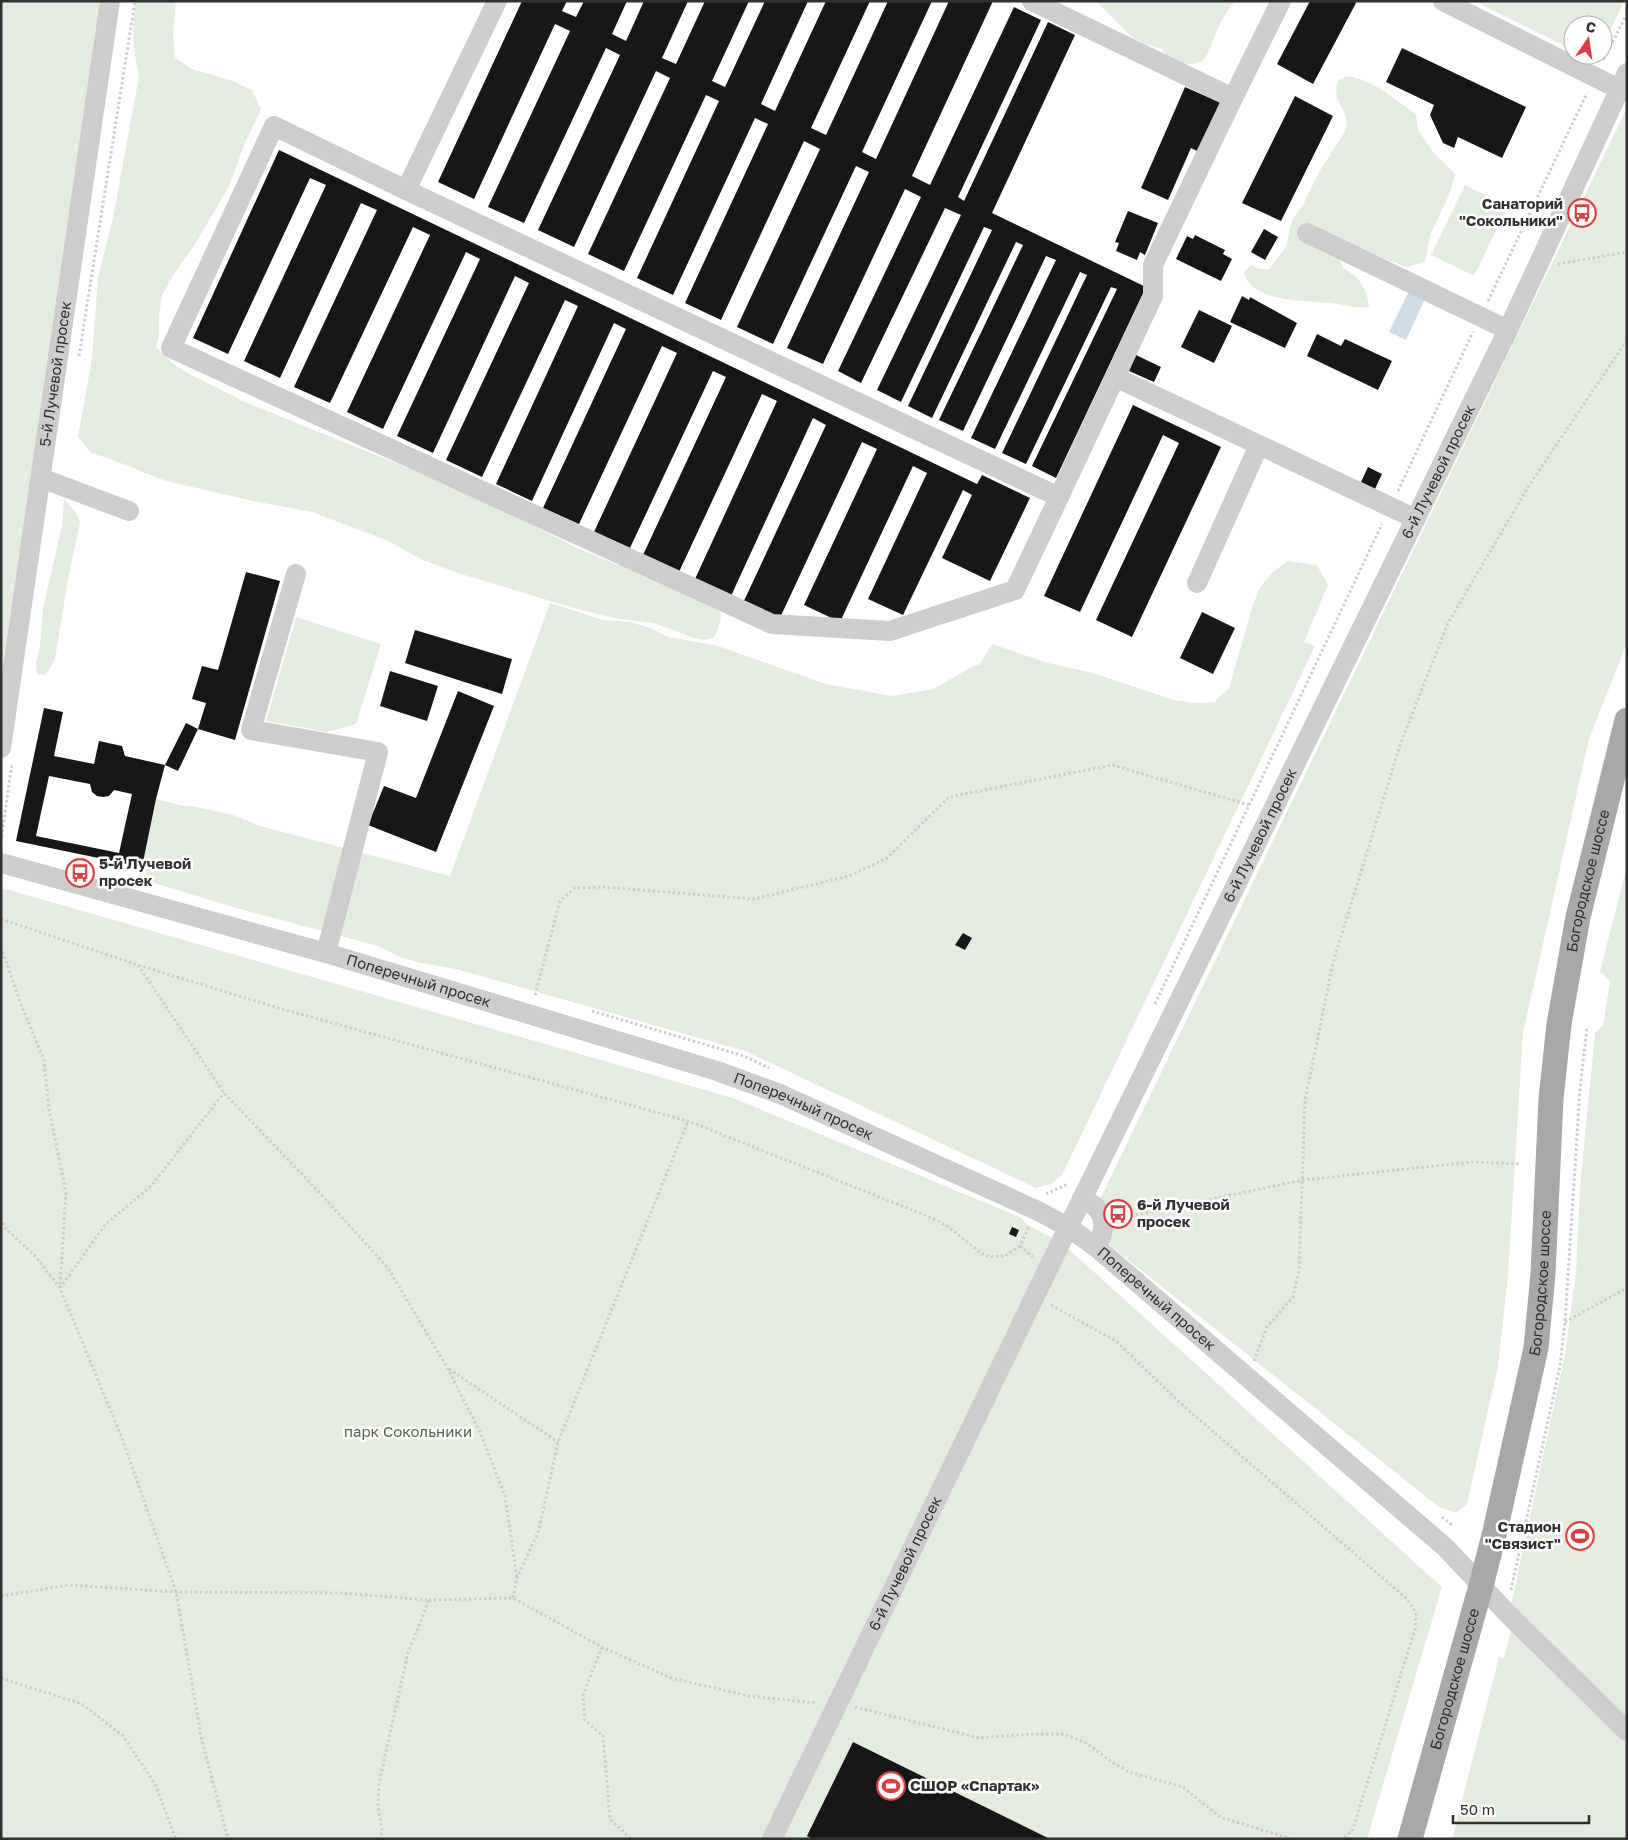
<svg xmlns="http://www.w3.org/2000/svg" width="1628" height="1840" viewBox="0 0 1628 1840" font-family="'Golos Text',sans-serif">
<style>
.green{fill:#e5ecdf}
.water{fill:#cdddea}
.building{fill:#171717;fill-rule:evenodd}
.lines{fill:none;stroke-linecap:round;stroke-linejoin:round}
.path{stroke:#cdcdcd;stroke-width:3;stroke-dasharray:2.5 2.5;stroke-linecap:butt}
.minor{stroke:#cdcdcd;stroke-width:20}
.major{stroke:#a8a8a8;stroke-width:25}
.labels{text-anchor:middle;stroke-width:5;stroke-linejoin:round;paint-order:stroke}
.poi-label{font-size:15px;font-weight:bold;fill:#303030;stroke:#fff;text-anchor:start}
.street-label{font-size:15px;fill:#303030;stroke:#fff}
.park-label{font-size:15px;fill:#516940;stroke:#fff}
</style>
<rect width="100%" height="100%" fill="#fff"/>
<path class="green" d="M1 1H103L1 676Z
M136 1H176L173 35 175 58 192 69 233 81 252 90 261 109 243 148 229 186 197 241 172 277 162 296 159 316V336L156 347 171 362 189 374 245 402 440 481 499 507 575 547 615 564 638 569 718 606C724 618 719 626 714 638L704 640 694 638 654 623 614 618 574 608 461 574 423 560 386 540 312 512 253 501 166 481 110 459 91 453 78 437 92 358 98 277 113 218 139 76C133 50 131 27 136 1Z
M1096 1H1235C1229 9 1222 19 1218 28 1208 49 1210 69 1180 63 1171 61 1167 57 1162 49L1146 45 1131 36Z
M1474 1H1624L1603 46V25H1573V50Z
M1348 76C1373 80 1396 100 1416 114L1418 130 1434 153 1455 174 1450 192 1430 236 1425 262 1406 267 1346 244 1339 250 1340 260 1344 269C1359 276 1368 290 1369 307 1355 309 1343 304 1330 303 1306 300 1250 303 1244 272L1251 265 1260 269H1269L1286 247 1292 220 1303 205 1319 172 1344 133 1347 123 1345 114 1337 98 1336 88 1339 80Z
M1627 108V643L1589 739 1523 1033 1508 1276 1498 1366 1467 1504 1456 1513 1439 1507 1107 1243 1100 1199Z
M1465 185 1508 206 1474 276 1431 255Z
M64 498 76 513 80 522 68 580 55 659 46 675 37 674 36 664 40 646 43 608 62 526Z
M1287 561 1317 565 1328 585 1304 642 1315 646 1062 1175 1051 1184 1036 1188 745 1051 456 969 421 963 402 958 378 946 229 906 151 882 142 867 156 799 184 806H192L233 815 260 826 450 876 550 603 603 620 630 622 650 628 669 637 718 646 826 684 892 696 933 689 970 668 980 664 992 644 1048 663 1093 673 1174 700 1194 703 1214 702 1229 688 1252 608 1259 589 1271 574Z
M296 617 381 644 356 724 327 732 266 721Z
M1627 866V1839H1452L1499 1657 1504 1658 1516 1610 1511 1605 1565 1354 1576 1273 1580 1187 1595 1033 1603 1025 1610 982 1600 971Z
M6 889 733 1098 1022 1218 1026 1224 1061 1242 1442 1587 1367 1839H1V890Z"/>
<path class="water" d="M1409 291 1425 299 1406 340 1389 332Z"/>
<path class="building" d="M522 1H567L562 11 576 17 584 1H627L612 34 626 41 644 1H688L662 58 676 64 705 1H749L712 81 725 87 765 1H808L761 104 775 111 826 1H870L811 128 826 135 888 1H932L862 152 876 159 949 1H993L912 176 930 185 1014 7 1041 20 958 197 964 201 1048 22 1075 35 992 213 1146 287 1056 478 1032 466 1117 289 1111 287 1026 464 1002 453 1087 275 1080 272 995 449 971 438 1056 260 1046 256 963 431 939 420 1023 245 1016 242 932 418 908 406 992 230 984 227 901 402 877 390 961 215 945 208 861 383 838 371 921 197 905 189 823 364 787 348 869 172 856 166 773 344 737 327 820 149 804 141 721 320 685 303 768 124 755 118 673 295 637 278 719 101 706 95 624 271 588 254 670 78 656 71 574 247 538 230 620 55 606 48 524 223 488 207 570 31 555 24 474 199 438 182Z
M1310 1H1353L1356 3 1313 84 1277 64Z
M1402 48 1526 107 1502 158 1458 137 1454 148 1443 143 1430 115 1434 105 1386 82Z
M1185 87 1221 103 1199 152 1191 148 1168 200 1141 188Z
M1295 96 1333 116 1281 221 1242 203Z
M279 150 977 484 982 475 1030 498 990 581 942 558 972 495 963 490 903 615 868 599 927 473 913 466 840 622 804 605 877 449 862 442 779 620 743 603 826 425 813 418 731 596 695 579 777 401 762 394 679 572 643 555 726 377 713 371 630 548 594 532 677 353 662 346 579 524 543 508 626 329 614 323 532 501 496 484 578 306 565 300 482 477 446 460 529 283 515 276 433 453 397 436 480 259 466 252 383 429 347 412 430 235 413 227 330 403 294 387 377 210 361 203 280 378 244 361 326 185 310 178 228 354 193 338Z
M1128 211 1158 223 1145 255 1140 252 1137 260 1116 251 1119 243 1115 242Z
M1264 229 1278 237 1265 260 1251 252Z
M1195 235 1225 250 1223 254 1232 259 1221 281 1176 259 1187 236 1193 239Z
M1242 296 1249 300 1250 297 1297 323 1285 348 1230 322Z
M1199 310 1232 326 1214 363 1181 347Z
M1317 334 1341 346 1345 339 1392 361 1378 390 1307 356Z
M1136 355 1161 367 1154 382 1129 371Z
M1133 405 1221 447 1132 637 1096 620 1179 443 1163 435 1080 612 1044 596Z
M1368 467 1382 474 1375 489 1361 482Z
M246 572 280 581 235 740 198 729 178 771 165 765 186 723 198 729 206 703 192 699 202 666 218 670Z
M1202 612 1235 628 1213 674 1180 658Z
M415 630 512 659 502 694 405 663Z
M390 671 438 686 427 721 380 706Z
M458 691 494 706 436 852 368 825 384 786 416 798Z
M44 708 63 712 54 756 94 764 99 741 122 746 125 756 165 765 156 799 142 867 16 841ZM49 776 90 784 92 792 97 796 103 797 109 796 114 790 132 794 119 853 36 836Z
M963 933 972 938 965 950 955 945Z
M1012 1227 1019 1230 1016 1237 1009 1234Z
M853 1742 1050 1839H812L807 1836Z"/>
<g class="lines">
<path class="path" d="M1603 60 1627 14
M1558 264 1627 252
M1488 301 1587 93
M79 356 135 1
M1398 491 1473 332
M1 842 12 763
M1 919 138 965 275 1007 688 1121 925 1215 946 1225 981 1253 990 1257 1005 1256 1020 1246 1029 1227
M1 947 22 1007 44 1060 49 1109 66 1193 60 1288
M138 965 224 1093 318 1191 388 1268 448 1369 480 1432 505 1496 517 1578
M535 995 560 901 575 888 602 887 754 899 849 876 887 858 949 797 1112 765 1249 805
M1155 1004 1382 524
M592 1011 744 1056 769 1068
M1046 1194 1068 1184
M1 1218 6 1229 36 1257 60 1288 122 1438 176 1592 202 1741 228 1839
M1121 1218 1303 1180 1472 1162 1520 1164
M1020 1246 1033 1257
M60 1288 105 1225 151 1186 224 1093
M1051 1305 1116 1341 1179 1402 1407 1599 1416 1613 1415 1629 1353 1829 1343 1839
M1565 1322 1627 1288
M1254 1361 1267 1327 1293 1297 1299 1270 1305 1101 1333 963 1400 745 1448 623 1530 484 1627 340
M449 1369 558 1442
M1442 1517 1452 1525
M1511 1590 1560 1366 1565 1322 1580 1089 1587 1027
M1 1596 68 1585 176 1592 342 1593 429 1600 408 1653 379 1783 378 1807 382 1830 381 1839
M513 1598 517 1578 539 1530 558 1442 688 1121
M429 1600 513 1598 602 1647 671 1678 748 1696 817 1703
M602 1647 583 1695 585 1720 603 1736 610 1819 631 1839
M1 1678 82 1704 123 1736 155 1784 176 1839
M855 1707 979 1738 1031 1734H1064L1086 1743 1112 1762 1129 1772 1183 1787 1220 1817 1292 1839"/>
<g class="minor">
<path d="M497 1 406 190 1059 497 1153 296V265L1233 98 1032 1"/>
<path d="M1443 1 1619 89"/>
<path d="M1233 98 1281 1"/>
<path d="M406 190 274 126 171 348 772 624 890 631 1015 590 1059 497"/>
<path d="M1307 233 1508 330"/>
<path d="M1115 377 1416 519"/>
<path d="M41 478 129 511"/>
<path d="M296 574 251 730 378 752 326 953"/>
<path d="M1197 583 1259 445"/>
<path id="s1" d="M1 748 110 1"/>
<path id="s2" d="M1 863 326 953 717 1071 780 1094 1036 1210 1068 1227 1096 1247 1446 1548 1505 1611 1627 1731"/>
<path d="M1082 1198C1105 1209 1109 1225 1096 1247"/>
<path id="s3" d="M772 1839 1063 1238 1508 330 1627 73"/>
</g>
<path class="major" id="s4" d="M1410 1839 1481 1586 1495 1531 1536 1348 1543 1274 1551 1099 1559 1024 1578 917 1627 720"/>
</g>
<defs>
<symbol id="bus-ring" viewBox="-11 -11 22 22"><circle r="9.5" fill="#fff" stroke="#d84144" stroke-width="1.5"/><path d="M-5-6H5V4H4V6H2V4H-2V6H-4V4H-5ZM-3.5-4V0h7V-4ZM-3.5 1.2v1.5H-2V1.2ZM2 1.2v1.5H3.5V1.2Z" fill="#d84144"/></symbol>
<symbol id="stadium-ring" viewBox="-11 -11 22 22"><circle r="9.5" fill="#fff" stroke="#d84144" stroke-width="1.5"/><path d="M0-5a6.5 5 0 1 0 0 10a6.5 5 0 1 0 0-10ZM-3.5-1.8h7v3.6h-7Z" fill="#d84144"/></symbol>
</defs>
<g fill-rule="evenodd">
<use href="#bus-ring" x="1566" y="197" width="32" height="32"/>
<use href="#bus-ring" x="64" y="857" width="32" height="32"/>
<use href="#bus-ring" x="1102" y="1198" width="32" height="32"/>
<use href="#stadium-ring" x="1564" y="1520" width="32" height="32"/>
<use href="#stadium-ring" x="875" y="1770" width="32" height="32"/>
</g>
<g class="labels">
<g class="poi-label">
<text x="1563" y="209" text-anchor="end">Санаторий<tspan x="1563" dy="17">"Сокольники"</tspan></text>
<text x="99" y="869">5-й Лучевой<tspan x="99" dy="17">просек</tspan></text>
<text x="1137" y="1210">6-й Лучевой<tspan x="1137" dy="17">просек</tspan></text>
<text x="1561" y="1532" text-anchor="end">Стадион<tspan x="1561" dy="17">"Связист"</tspan></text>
<text x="910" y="1791">СШОР «Спартак»</text>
</g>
<g class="street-label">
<text dy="5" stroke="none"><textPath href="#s1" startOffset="378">5-й Лучевой просек</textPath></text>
<text dy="5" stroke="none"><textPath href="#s3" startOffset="1521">6-й Лучевой просек</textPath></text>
<text dy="5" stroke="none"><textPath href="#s3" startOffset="1116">6-й Лучевой просек</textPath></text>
<text dy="5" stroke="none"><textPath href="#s4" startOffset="978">Богородское шоссе</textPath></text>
<text dy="5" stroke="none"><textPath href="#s2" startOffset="434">Поперечный просек</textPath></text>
<text dy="5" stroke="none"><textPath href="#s2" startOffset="839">Поперечный просек</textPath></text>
<text dy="5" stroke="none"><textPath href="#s4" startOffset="572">Богородское шоссе</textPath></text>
<text dy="5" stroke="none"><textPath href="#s2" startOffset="1244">Поперечный просек</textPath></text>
<text dy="5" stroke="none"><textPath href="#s3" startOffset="306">6-й Лучевой просек</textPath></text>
<text dy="5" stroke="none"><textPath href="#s4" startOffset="166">Богородское шоссе</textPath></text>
</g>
<g class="park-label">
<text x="408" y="1437">парк Сокольники</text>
</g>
</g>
<rect width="1628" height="1840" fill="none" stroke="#303030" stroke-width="5"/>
<g transform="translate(1588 40) rotate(13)"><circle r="24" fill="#ffffff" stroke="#acacac"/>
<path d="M0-4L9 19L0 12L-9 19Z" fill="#d84144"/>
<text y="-8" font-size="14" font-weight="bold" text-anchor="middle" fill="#303030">С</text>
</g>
<path d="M1453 1815v8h136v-8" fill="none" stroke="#303030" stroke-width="2.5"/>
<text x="1460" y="1815" font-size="15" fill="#303030" stroke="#ffffff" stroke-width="4" paint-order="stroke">50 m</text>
</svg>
